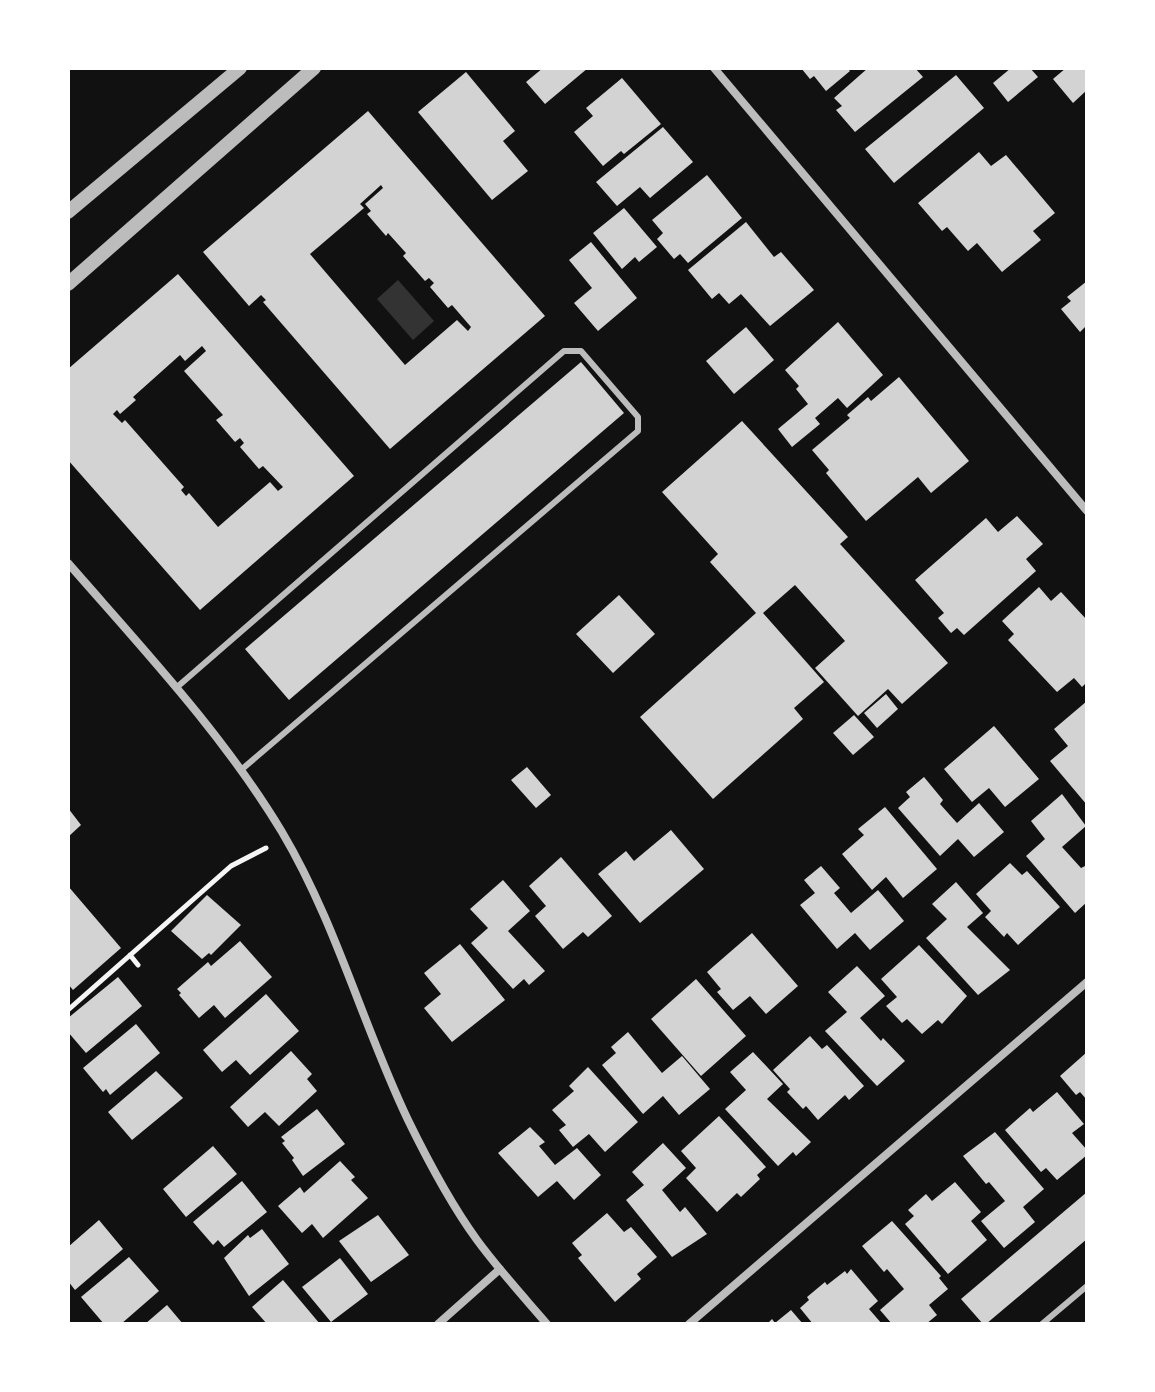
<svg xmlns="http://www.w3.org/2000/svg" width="1155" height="1392" viewBox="0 0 1155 1392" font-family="'Sofia Sans Condensed',sans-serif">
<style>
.water{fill:#333}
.building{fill:#d3d3d3;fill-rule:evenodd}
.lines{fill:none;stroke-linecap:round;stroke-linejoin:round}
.path{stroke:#f5f5f5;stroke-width:5}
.service{stroke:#bcbcbc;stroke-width:6}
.minor{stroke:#bcbcbc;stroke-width:8}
.tertiary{stroke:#bcbcbc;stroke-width:14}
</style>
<rect width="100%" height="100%" fill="#111"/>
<path class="water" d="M398 280 434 321 413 340 377 299Z"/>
<path class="building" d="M543 68H588L545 104 526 82Z
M801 68H847L850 71 826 91 814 76 810 79Z
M868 68H915L923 77 855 132 836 110 842 106 834 98Z
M1011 68H1030L1038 77 1008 102 993 83Z
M1066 68H1087V90L1073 103 1053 79Z
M466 72 515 131 503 141 528 171 492 200 418 112Z
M956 75 984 108 894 183 865 149Z
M622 78 661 124 624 154 621 151 603 166 574 132 593 116 586 108Z
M368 111 545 316 390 449 263 302 266 300 261 295 249 306 203 252ZM381 185 383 188 365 204 371 211 367 214 386 236 388 233 406 253 403 256 425 281 429 278 434 283 430 287 448 308 452 305 471 327 468 331 457 320 405 365 310 254 364 208 360 204Z
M663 127 693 162 650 198 640 187 617 206 596 182Z
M979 152 991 166 1006 155 1055 213 1033 231 1041 240 1002 272 977 243 968 251 947 227 942 231 918 203Z
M707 175 742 218 688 263 680 254 674 259 657 239 663 233 652 220Z
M624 208 657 247 639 262 635 257 622 269 593 233Z
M746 222 774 257 781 252 814 290 770 326 741 294 729 304 719 293 712 299 688 270Z
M591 242 637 298 598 331 574 303 592 288 569 260Z
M178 274 354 476 200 610 68 460V369ZM202 346 206 351 184 371 223 415 216 420 235 442 240 438 244 443 240 447 259 469 263 466 283 487 278 491 270 482 218 527 189 493 186 496 181 490 184 487 125 420 122 423 113 414 117 410 120 414 136 400 133 397 180 355 185 361Z
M1087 281V325L1080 332 1061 309 1071 301 1067 297Z
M838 322 883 375 847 408 838 398 815 418 820 424 792 447 778 429 808 404 796 389 799 386 785 370Z
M746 327 774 360 734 394 706 361Z
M581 362 624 413 289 700 245 649Z
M899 377 969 461 931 493 918 477 866 521 826 473 829 470 812 450 850 418 847 415 868 397 871 401Z
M742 421 848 537 840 544 948 663 902 704 888 689 858 716 815 668 845 641 795 585 763 613 824 682 794 708 803 719 713 799 640 717 756 613 710 562 718 554 662 492Z
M1017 516 1043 544 1026 559 1036 571 964 635 957 628 951 633 938 618 944 613 915 580 986 518 998 532Z
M1039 587 1051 601 1061 592 1087 620V682L1082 687 1074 678 1057 692 1008 640 1014 634 1002 621Z
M619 595 655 634 613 673 576 634Z
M886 694 898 709 877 728 864 713Z
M1087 701V805L1050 761 1068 746 1054 729Z
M854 715 874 737 853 755 833 733Z
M994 726 1039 779 1005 807 989 788 972 802 944 769Z
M527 767 551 795 536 808 511 780Z
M924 777 943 800 940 804 957 823 979 803 1004 832 974 857 958 839 940 856 898 808 910 797 906 792Z
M1062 794 1086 826 1062 847 1081 868 1087 865V902L1075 913 1026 856 1045 839 1031 821Z
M885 807 937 869 903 898 886 877 872 890 842 854 864 835 858 829Z
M68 808 81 825 68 837Z
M671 830 704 869 640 923 598 874 626 851 634 861Z
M561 857 612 916 588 937 583 932 563 949 535 916 546 906 529 886Z
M1010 863 1022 875 1027 871 1060 907 1018 945 1007 933 1004 937 985 917 991 911 976 894Z
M821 866 840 888 834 893 851 913 878 890 904 921 870 950 855 933 837 949 800 905 815 893 804 880Z
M503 880 530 911 508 931 545 971 529 985 524 979 513 989 471 943 488 928 470 909Z
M956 882 983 913 967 927 1010 970 978 995 926 938 947 919 932 904Z
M68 886 121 948 73 990 68 984Z
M207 895 241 925 211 955 209 953 202 959 171 931Z
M752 933 798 986 766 1014 750 996 733 1010 717 992 721 989 707 972Z
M240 941 272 977 225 1018 214 1005 199 1018 179 995 181 993 177 989 208 962 211 966Z
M460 944 505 1000 452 1042 424 1008 441 994 424 973Z
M919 945 967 996 942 1024 938 1020 922 1034 907 1019 902 1023 886 1006 897 997 881 979Z
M857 966 885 996 860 1018 881 1041 883 1038 905 1061 877 1086 825 1031 847 1012 828 992Z
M118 977 142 1006 86 1053 68 1032V1018Z
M696 979 746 1036 701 1076 651 1019Z
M266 994 299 1031 250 1075 236 1060 222 1072 203 1050Z
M136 1024 160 1053 110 1095 106 1089 103 1092 83 1068Z
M628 1032 662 1073 682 1056 710 1089 679 1115 663 1096 643 1114 602 1065 616 1053 611 1047Z
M810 1036 822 1049 827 1045 864 1086 849 1100 845 1095 818 1120 806 1106 803 1109 787 1092 790 1089 773 1070Z
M291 1051 312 1074 307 1079 317 1091 279 1126 265 1112 248 1127 230 1107Z
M753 1052 783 1084 767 1099 811 1142 796 1156 793 1152 778 1166 725 1109 746 1090 730 1072Z
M1087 1052V1100L1080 1092 1076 1095 1060 1076Z
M588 1067 638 1122 605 1152 589 1134 573 1147 559 1130 566 1125 552 1110 574 1091 569 1086Z
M156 1071 183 1098 132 1140 108 1112Z
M1057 1092 1084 1124 1072 1133 1087 1150V1155L1057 1180 1046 1168 1041 1172 1005 1130 1030 1108 1033 1112Z
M317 1109 345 1144 303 1176 292 1160 294 1158 282 1143 285 1141 281 1137Z
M719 1116 766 1167 757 1175 760 1179 741 1197 737 1193 717 1212 686 1178 696 1168 681 1151Z
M530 1127 545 1142 539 1146 555 1165 577 1148 601 1175 574 1200 557 1181 538 1197 498 1153Z
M995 1132 1044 1189 1023 1207 1035 1222 1004 1248 981 1221 1005 1201 989 1182 986 1184 963 1156Z
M663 1143 686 1168 662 1190 680 1212 685 1207 707 1234 672 1257 626 1200 644 1185 632 1172Z
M213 1146 237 1174 186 1217 163 1189Z
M340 1161 355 1177 351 1180 368 1198 323 1238 312 1224 302 1233 278 1206 300 1187 304 1193Z
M242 1181 267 1212 224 1247 218 1240 213 1245 193 1222Z
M955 1182 981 1212 971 1221 987 1240 948 1274 905 1224 914 1216 908 1210 926 1194 932 1201Z
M1087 1192V1239L986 1324H983L961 1299Z
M607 1213 624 1232 631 1227 657 1257 637 1274 641 1279 615 1302 578 1258 582 1255 572 1243Z
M378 1215 409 1255 371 1282 339 1241Z
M99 1220 123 1249 75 1290 68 1281V1247Z
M892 1221 941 1276 939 1278 948 1289 929 1305 937 1315 926 1324H892L880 1310 904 1289 887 1269 884 1272 862 1246Z
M262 1229 289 1264 249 1296 224 1258 248 1235 250 1238Z
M129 1257 159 1291 121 1324H104L81 1297Z
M340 1258 368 1294 331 1322 302 1287Z
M851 1269 878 1301 869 1309 882 1324H813L800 1308 809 1300 807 1297 825 1282 827 1285 845 1271 847 1274Z
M283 1280 320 1324H267L252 1307Z
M167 1305 183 1324H145Z
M791 1310 803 1324H767L772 1319 775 1323Z"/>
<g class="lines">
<path class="path" d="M130 955 138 965
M68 1010 231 866 266 848"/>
<path class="service" d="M176 688 564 351H581L638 417V431L241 770
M1042 1324 1087 1286"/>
<path class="minor" d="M714 68 1087 511
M68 563C143 649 223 734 282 832 336 923 363 1026 408 1120 428 1161 450 1203 477 1240 499 1270 523 1296 547 1324
M438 1324 500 1269
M689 1324 1087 982"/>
<path class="tertiary" d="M68 212 240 68
M68 284 314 68"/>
</g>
<rect width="1155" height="1392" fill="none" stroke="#ffffff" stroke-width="140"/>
</svg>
